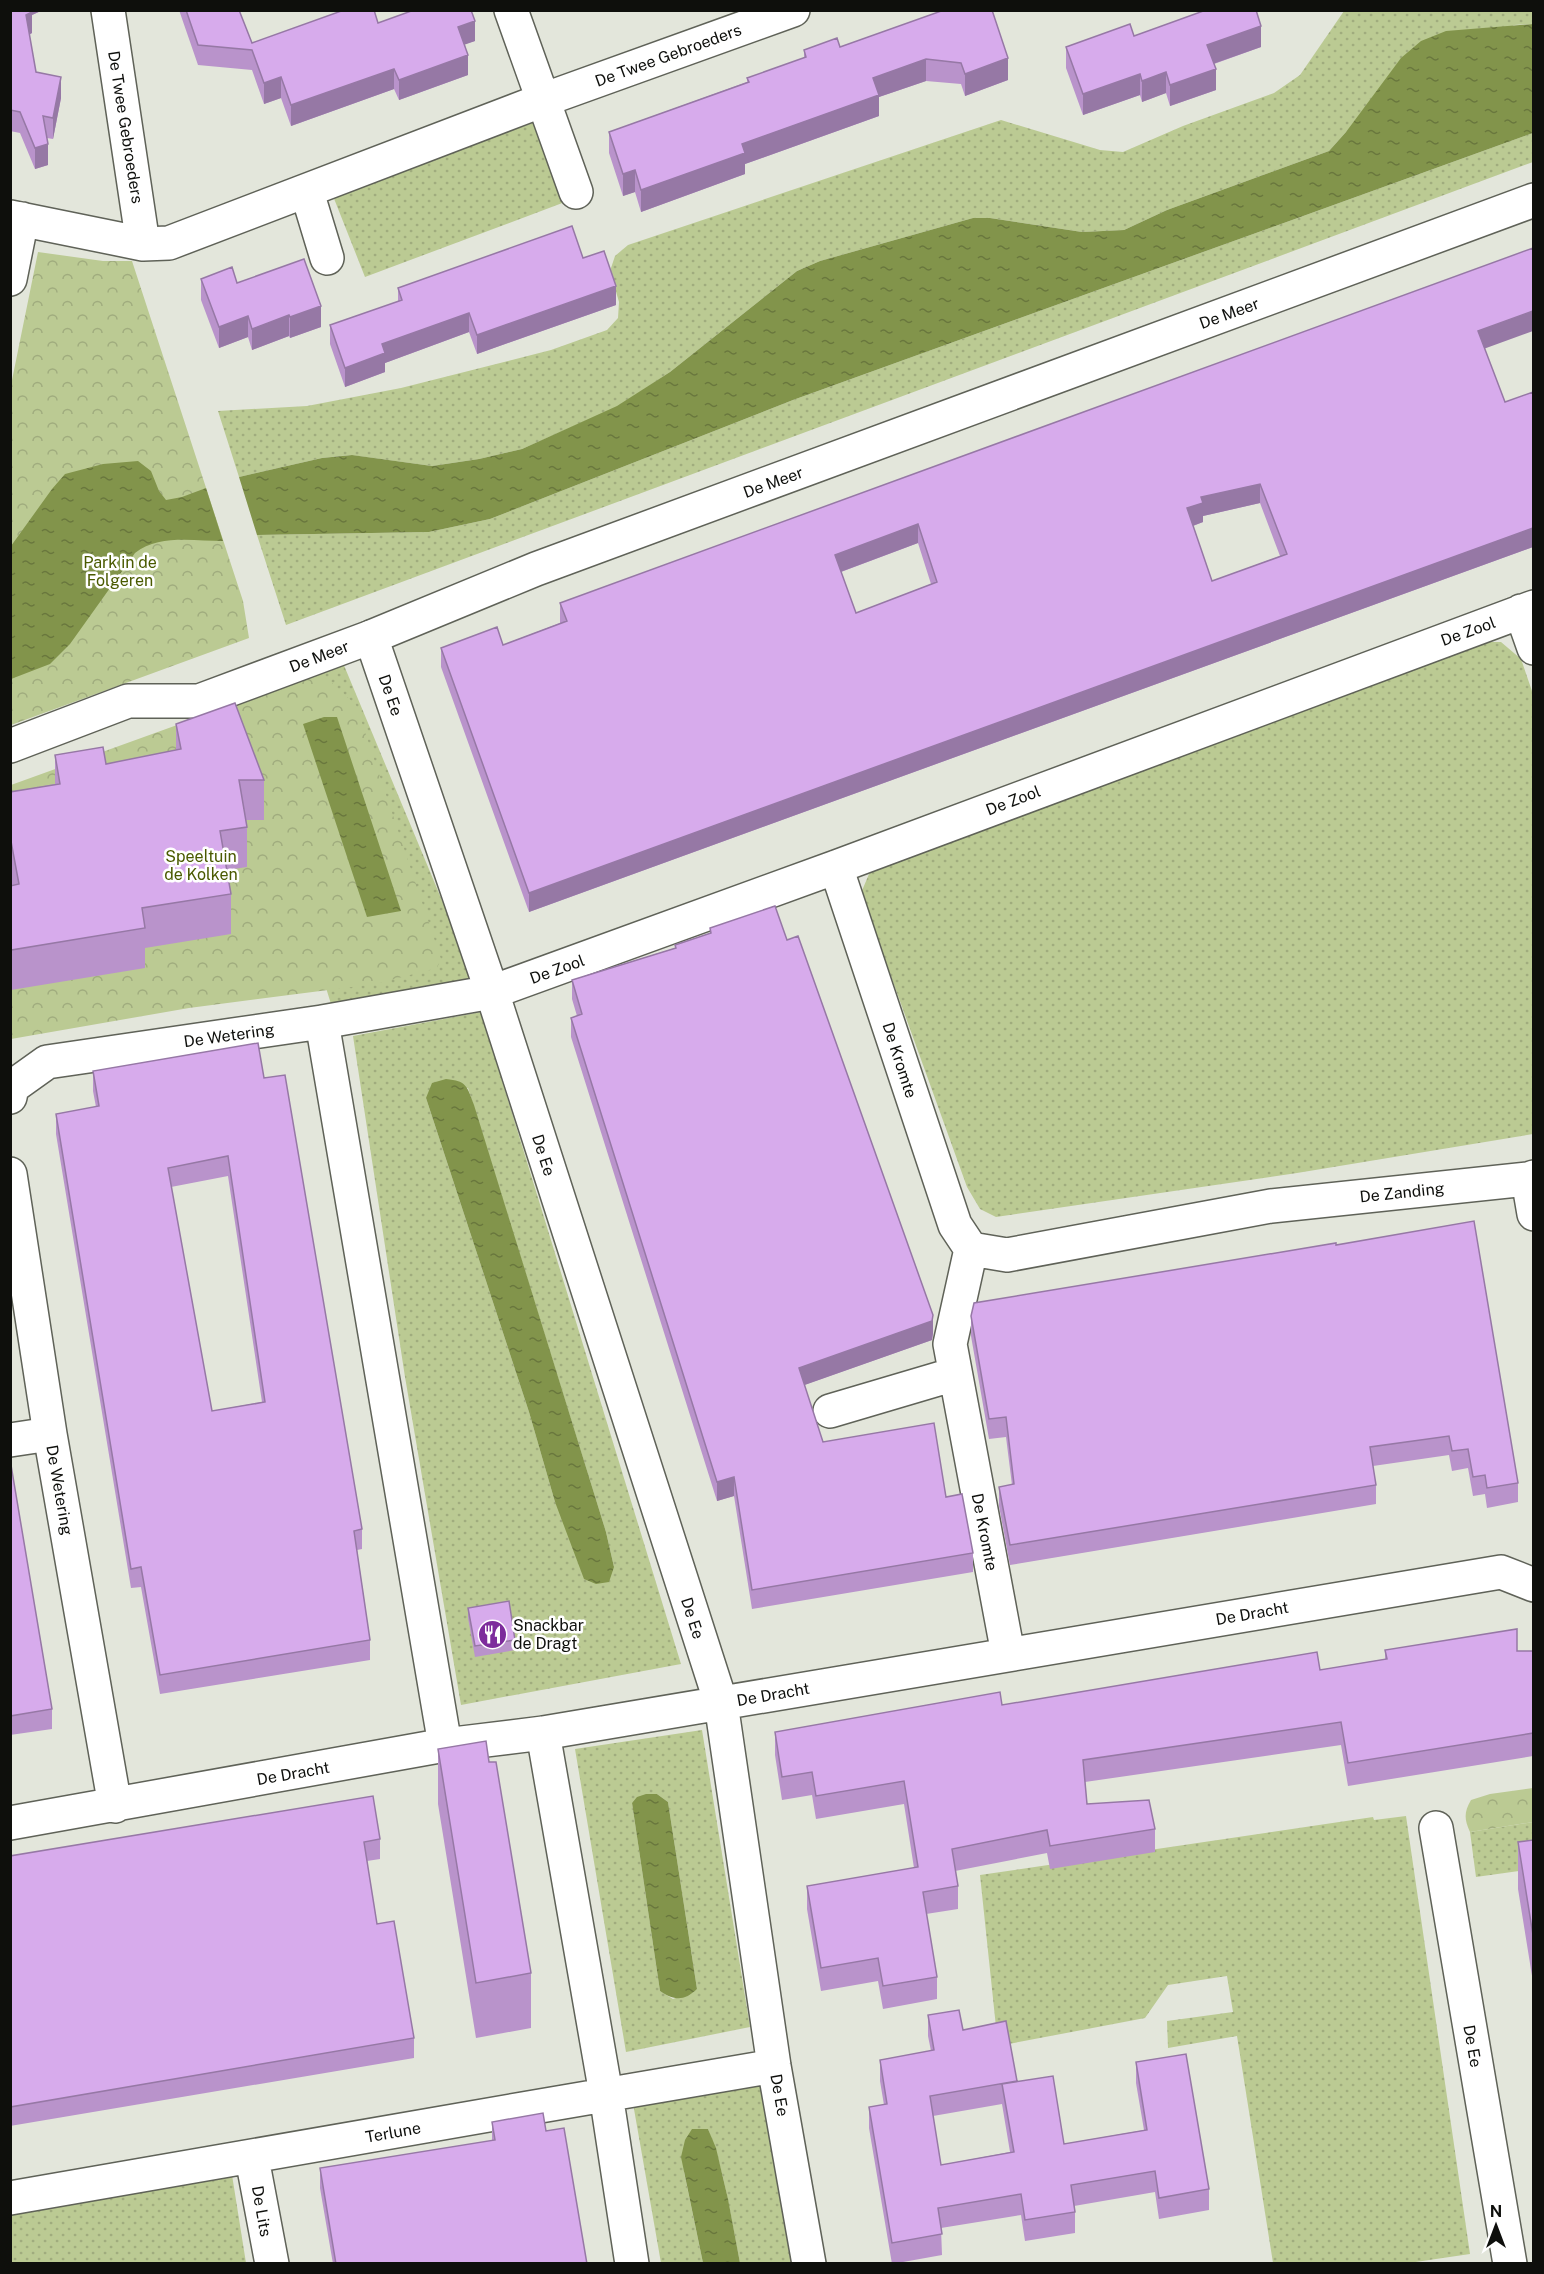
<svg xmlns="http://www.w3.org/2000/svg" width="1544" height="2274" viewBox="0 0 1544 2274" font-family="'Public Sans',sans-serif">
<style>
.grass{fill:url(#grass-dots);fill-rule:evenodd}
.forest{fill:url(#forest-crowns)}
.water{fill:url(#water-ripples)}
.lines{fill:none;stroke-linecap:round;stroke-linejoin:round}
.minor-casing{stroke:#5f6258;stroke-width:36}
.tertiary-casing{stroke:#5f6258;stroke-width:36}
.minor{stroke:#fff;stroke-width:33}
.tertiary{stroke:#fff;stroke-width:33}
.wall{fill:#b993cb;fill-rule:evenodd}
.shaded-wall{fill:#9678a5}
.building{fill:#d7abec;stroke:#9678a5;stroke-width:1.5;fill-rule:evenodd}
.labels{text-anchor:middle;stroke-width:5;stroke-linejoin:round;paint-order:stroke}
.street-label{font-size:16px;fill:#0e0f0c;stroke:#fff}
.park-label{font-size:16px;fill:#4a5a01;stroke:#fff}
.poi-label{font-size:16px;fill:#0e0f0c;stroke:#fff;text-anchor:start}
</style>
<defs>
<pattern id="grass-dots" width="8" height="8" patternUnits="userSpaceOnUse" patternTransform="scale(1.5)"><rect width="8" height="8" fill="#bbca93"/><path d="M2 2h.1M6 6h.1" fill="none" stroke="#a0ac7e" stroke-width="1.8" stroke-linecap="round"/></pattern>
<pattern id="forest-crowns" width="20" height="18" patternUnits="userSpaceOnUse" patternTransform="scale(1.5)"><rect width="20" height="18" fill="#bbca93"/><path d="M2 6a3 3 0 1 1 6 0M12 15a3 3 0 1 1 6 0" fill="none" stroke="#a0ac7e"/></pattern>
<pattern id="water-ripples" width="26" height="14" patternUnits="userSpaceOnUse" patternTransform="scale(1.5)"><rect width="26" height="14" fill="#82944b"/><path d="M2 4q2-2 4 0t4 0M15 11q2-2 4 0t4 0" fill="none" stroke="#69773d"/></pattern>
</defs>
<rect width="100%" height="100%" fill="#e3e6db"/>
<path class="grass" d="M1344 11H1533V24L1514 25 1346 132 1329 151 1167 210 1124 230 1082 232 990 218H973L820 261 797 271 670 372 617 407 522 449 479 459 432 466 351 455 322 458 239 477 218 411 307 406 401 388 551 350 607 330 618 318 619 302 610 271 615 256 628 245 1001 120 1100 150 1123 152 1183 126 1274 93 1300 75Z
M535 122 565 202 365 277 333 196Z
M1533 133V162L286 625 257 535 429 532 490 519 793 400Z
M1490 642H1501L1521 659 1533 694V1134L1297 1173 996 1217 980 1209 967 1187 861 893 869 874 889 860Z
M343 663 476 982 331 1004 237 699Z
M481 1012 681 1664 461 1705 405 1377 353 1036ZM468 1088 606 1532 614 1567 555 1502 529 1412 426 1098Z
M702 1730 750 2027 626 2052 575 1749ZM657 1794 668 1802 697 1989 673 1999 660 1991 632 1803Z
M1406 1816 1470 2254 1402 2264 1273 2263 1237 2036 1168 2048 1167 2021 1233 2012 1227 1976 1168 1985 1145 2018 998 2046 980 1875 1373 1817 1374 1820Z
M1533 1822V1869L1476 1877 1470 1832Z
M758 2074 791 2263H740C731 2218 725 2172 708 2129L684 2172 703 2263H661L631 2092Z
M229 2156 246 2263 11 2264V2189Z"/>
<path class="forest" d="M38 252 103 261H132L243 601 249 638 11 725V385Z
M321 673 356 705 441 959 437 968 375 984 189 1008 11 1039V785Z
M1533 1788V1822L1470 1832C1464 1819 1464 1812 1471 1800L1490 1794Z"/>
<path class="water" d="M1533 24V133L793 400 490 519 429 532 257 535 239 477 322 458 352 455 432 466 479 459 522 449 617 406 670 372 797 271 820 261 973 218H990L1082 232 1124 230 1167 210 1329 151 1346 132 1401 58 1421 41 1446 31Z
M138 461 151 471 159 491 166 500 182 497 206 488 223 541C194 541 159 534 135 553L70 644 50 664 11 679V546L52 489 65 474 103 464Z
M324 717H337L401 911 367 917 303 724Z
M446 1079C467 1081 467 1086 474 1105L606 1532 614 1567 609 1582 596 1584 584 1579 555 1502 529 1412 426 1098 432 1083Z
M646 1794H657L668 1802 697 1989C684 2001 675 2001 660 1991L632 1803 637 1797Z
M692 2129H708L716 2148 728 2199 740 2263H703L681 2157 685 2140Z"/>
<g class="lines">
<defs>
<path id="minor" d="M108 10 143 244
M511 10 576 192
M307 192 327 258
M10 217 143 244 169 243 543 100 793 10
M10 279 22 219
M1521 611 1534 648
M371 637 492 992 721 1703 774 2066 809 2264
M836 867 955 1225 971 1249 1007 1255 1271 1206 1528 1179 1534 1177
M10 1097 12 1087 47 1062 322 1022
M10 1174 50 1434 115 1806
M1528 1179 1534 1214
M971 1249 950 1344 1008 1654
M830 1411 955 1374
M10 1440 50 1434
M543 1733 606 2094 632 2264
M445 1745 322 1022 492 992 836 867 1534 607
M10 1823 445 1745 543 1733 1501 1572 1534 1585
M1436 1828 1510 2264
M252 2158 272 2264
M10 2198C266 2156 519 2108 774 2066"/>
<path id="tertiary" d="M10 746 128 701H199L371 637 536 569 1534 200"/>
</defs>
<use href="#minor" class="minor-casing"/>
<use href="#tertiary" class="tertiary-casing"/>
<use href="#minor" class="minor"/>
<use href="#tertiary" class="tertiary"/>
</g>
<path class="wall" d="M10 10H43L32 15V33L29 35 36 72 61 98 53 139 47 138 48 165 35 169 20 133 10 131Z
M179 10H239L252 43 378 23 475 41 465 44 468 75 399 100 394 89 291 126 281 98 264 104 252 70 198 65Z
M944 10 1008 80 965 96 961 84 926 81 879 97V116L745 164V174L641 212 635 192 623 196 609 153V132L747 82V78L804 58V50L840 47Z
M1199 10H1256L1261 47 1214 64 1216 90 1170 106 1166 93 1142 102 1140 95 1083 115 1066 68V47L1134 36 1200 13Z
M583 258 616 305 477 354 469 332 385 363V372L345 387 330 344V325L398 302V288Z
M201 279 237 283 321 327 290 338 289 336 252 350 248 337 219 348 201 300Z
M1484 348 1533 547 529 912 441 667V648L503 645 560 623V603ZM1260 503 1280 556 1212 581 1193 526 1203 522V516ZM918 543 931 584 856 613 841 572Z
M176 724 264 780V820H246L247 827V867L227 870 231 894V934L145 948V968L11 990 10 886H12L10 876V792L55 784V755L106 764 176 750Z
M710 928 787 940 933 1333 932 1340 804 1385 823 1442 946 1497 973 1553V1572L752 1609 734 1496 717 1501 571 1037V1018L577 1016 572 999V980L675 948V945L710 934Z
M93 1071 264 1078 362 1529V1549L357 1550 370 1640V1660L160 1694 141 1587 131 1588 56 1134V1114L96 1107 93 1091ZM228 1176 262 1402 212 1411 171 1187Z
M1336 1245 1518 1483V1502L1487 1508 1485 1494 1473 1496 1468 1468 1452 1471 1449 1455 1373 1466 1376 1485V1504L1010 1565 999 1506V1487L1012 1485 1006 1437 989 1439 971 1336V1316Z
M10 1465 52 1709V1729L10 1735Z
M468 1608 515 1640V1650L475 1657 468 1618Z
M1385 1650 1533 1651V1756L1348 1786 1341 1745 1085 1782 1087 1804 1155 1829V1852L1050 1869 1047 1853 955 1871 958 1886V1909L926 1914 937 1977V1999L883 2009 878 1981 821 1991 807 1909V1886L914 1868 904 1804 816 1819 812 1795 782 1800 775 1755V1732L1002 1705 1320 1670 1385 1659Z
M438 1749 489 1762 531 1973V2028L476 2038 438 1804Z
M380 1839V1859L367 1861 377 1924 414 2038V2058L10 2126V1856Z
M1533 1840V1982L1518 1889V1842Z
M928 2015 963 2030 1006 2021 1017 2082 1064 2144 1144 2130 1136 2083V2062L1209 2189V2210L1159 2219 1155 2192 1074 2206 1075 2212V2233L1025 2241 1021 2215 941 2228 942 2255 892 2264 869 2128V2107L884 2105 880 2081V2060L931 2051 928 2036ZM1002 2104 1010 2152 941 2165 933 2116Z
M492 2122 546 2131 587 2264H333L320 2188V2168L492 2141Z"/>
<path class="shaded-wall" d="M26 10H43L32 15V33L26 36Z
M475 21V41L458 47V27Z
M1261 26V47L1207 66V45Z
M468 55V75L399 100V80Z
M1008 58V80L965 96V74Z
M926 59V81L879 97V116L745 164V174L641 212V190L742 144 873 78Z
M394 69V89L291 126V105Z
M1216 69V90L1170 106V85Z
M1166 72V93L1142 102V81Z
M1140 74V95L1083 115V94Z
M61 77V98L53 139V118Z
M281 77V98L264 104V83Z
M48 144V165L35 169V148Z
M635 170V192L623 196V174Z
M616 286V305L477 354V335Z
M321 306V327L290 338V317Z
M1533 311V331L1478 351V331Z
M469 313V332L385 363V372L345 387V368L382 344Z
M289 315V336L252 350V329Z
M248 316V337L219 348V327Z
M1260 484V503L1203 516V522L1187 528V508L1201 497Z
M918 524V543L835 574V555Z
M1533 528V547L529 912V893Z
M933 1315V1333L932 1340 799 1387V1368Z
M734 1477V1496L717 1501V1482Z"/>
<path class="building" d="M10 10H32V12L26 15 36 72 61 77 53 118 43 116 48 144 35 148 20 112 10 110Z
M186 10H239L252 43 344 10H374L378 23 414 10H471L475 21 458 27 468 55 399 80 394 69 291 105 281 77 264 83 252 50 198 45Z
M944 10H992L1008 58 965 74 961 63 926 59 873 78 879 95 742 144 745 153 641 190 635 170 623 174 609 132 749 82 747 78 806 57 804 50 837 38 840 47Z
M1206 10H1256L1261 26 1207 45 1216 69 1170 85 1166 72 1142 81 1140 74 1083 94 1066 47 1130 24 1134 36Z
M572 226 583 258 604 251 616 286 477 335 469 313 382 344 385 353 345 368 330 325 402 300 398 288Z
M1533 248V311L1478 331 1505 402 1533 392V528L529 893 441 648 497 627 503 645 567 621 560 603ZM1260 484 1287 554 1212 581 1187 508 1203 503 1201 497ZM918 524 937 582 856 613 835 555Z
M304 259 321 306 290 317 289 315 252 329 248 316 219 327 201 279 232 267 237 283Z
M235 703 264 780H239L247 827 220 831 231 894 142 908 145 928 11 950 10 886 19 884 10 836V792L60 784 55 755 103 747 106 764 181 749 176 724Z
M775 906 787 940 798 936 933 1315 932 1321 799 1368 823 1442 934 1423 946 1497 962 1494 973 1553 752 1590 734 1477 717 1482 571 1018 582 1014 572 980 676 948 675 945 711 933 710 928Z
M258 1043 264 1078 285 1075 362 1529 354 1531 370 1640 160 1675 141 1567 131 1569 56 1114 99 1106 93 1071ZM228 1156 265 1402 212 1411 168 1168Z
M1474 1221 1518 1483 1487 1488 1485 1475 1473 1477 1468 1449 1452 1451 1449 1436 1370 1447 1376 1485 1010 1545 999 1487 1014 1484 1006 1417 989 1419 971 1316 974 1303 1336 1243V1245Z
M10 1465H11L52 1709 10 1716Z
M509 1601 515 1640 475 1646 468 1608Z
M1517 1629V1651H1533V1733L1348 1763 1341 1722 1083 1760 1087 1804 1149 1800 1155 1829 1050 1846 1047 1830 952 1849 958 1886 923 1892 937 1977 883 1986 878 1958 821 1968 807 1886 918 1867 904 1781 816 1796 812 1772 782 1777 775 1732 1000 1692 1002 1705 1317 1652 1320 1670 1387 1659 1385 1650Z
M486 1741 489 1762H496L531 1973 476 1983 438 1749Z
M373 1796 380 1839 364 1842 377 1924 394 1921 414 2038 10 2107V1856Z
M1533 1840V1935L1518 1842Z
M959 2010 963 2030 1006 2021 1017 2081 930 2096 941 2165 1014 2152 1002 2084 1053 2076 1064 2144 1147 2130 1136 2062 1186 2054 1209 2189 1159 2198 1155 2171 1071 2185 1075 2212 1025 2220 1021 2194 938 2208 942 2234 892 2243 869 2107 887 2104 880 2060 934 2050 928 2015Z
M543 2113 546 2131 564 2128 587 2264H336L320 2168 495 2140 492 2122Z"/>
<defs>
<symbol id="restaurant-disc" viewBox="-11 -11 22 22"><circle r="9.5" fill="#7d2c9c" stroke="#fff"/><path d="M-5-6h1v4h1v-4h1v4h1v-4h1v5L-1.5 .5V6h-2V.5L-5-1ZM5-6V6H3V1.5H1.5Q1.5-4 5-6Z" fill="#fff"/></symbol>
</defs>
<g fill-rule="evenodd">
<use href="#restaurant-disc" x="476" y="1618" width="33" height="33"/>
</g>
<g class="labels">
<g class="street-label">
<text transform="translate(668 55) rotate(-20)" y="6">De Twee Gebroeders</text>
<text transform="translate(126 127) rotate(81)" y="6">De Twee Gebroeders</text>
<text transform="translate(1229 313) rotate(-20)" y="6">De Meer</text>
<text transform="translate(773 482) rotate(-20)" y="6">De Meer</text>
<text transform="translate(1468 631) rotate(-20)" y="6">De Zool</text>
<text transform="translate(319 656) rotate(-21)" y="6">De Meer</text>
<text transform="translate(391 695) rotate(71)" y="6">De Ee</text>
<text transform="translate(1013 800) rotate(-21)" y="6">De Zool</text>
<text transform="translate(557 969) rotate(-20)" y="6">De Zool</text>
<text transform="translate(229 1035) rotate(-8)" y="6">De Wetering</text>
<text transform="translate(900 1060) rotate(72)" y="6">De Kromte</text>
<text transform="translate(544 1155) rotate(72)" y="6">De Ee</text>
<text transform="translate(1402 1192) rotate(-6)" y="6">De Zanding</text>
<text transform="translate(60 1490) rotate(80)" y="6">De Wetering</text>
<text transform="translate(985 1532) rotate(79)" y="6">De Kromte</text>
<text transform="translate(1252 1613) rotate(-10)" y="6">De Dracht</text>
<text transform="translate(693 1618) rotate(72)" y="6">De Ee</text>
<text transform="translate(773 1694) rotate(-10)" y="6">De Dracht</text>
<text transform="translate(293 1773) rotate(-10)" y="6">De Dracht</text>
<text transform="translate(1473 2046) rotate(80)" y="6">De Ee</text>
<text transform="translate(780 2095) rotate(80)" y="6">De Ee</text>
<text transform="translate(393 2132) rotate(-10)" y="6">Terlune</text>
<text transform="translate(262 2211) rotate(80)" y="6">De Lits</text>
</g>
<g class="park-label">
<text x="120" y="568">Park in de<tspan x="120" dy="18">Folgeren</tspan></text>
<text x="201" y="862">Speeltuin<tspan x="201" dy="18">de Kolken</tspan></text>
</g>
<g class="poi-label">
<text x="513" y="1631">Snackbar<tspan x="513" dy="18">de Dragt</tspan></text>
</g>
</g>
<rect width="1544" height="2274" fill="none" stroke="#0e0f0c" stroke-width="24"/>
<g transform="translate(1496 2226)" stroke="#ffffff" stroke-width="4.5" paint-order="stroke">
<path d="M0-4.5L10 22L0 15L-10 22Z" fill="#0e0f0c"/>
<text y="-9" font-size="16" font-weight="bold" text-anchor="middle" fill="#0e0f0c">N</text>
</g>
</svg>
